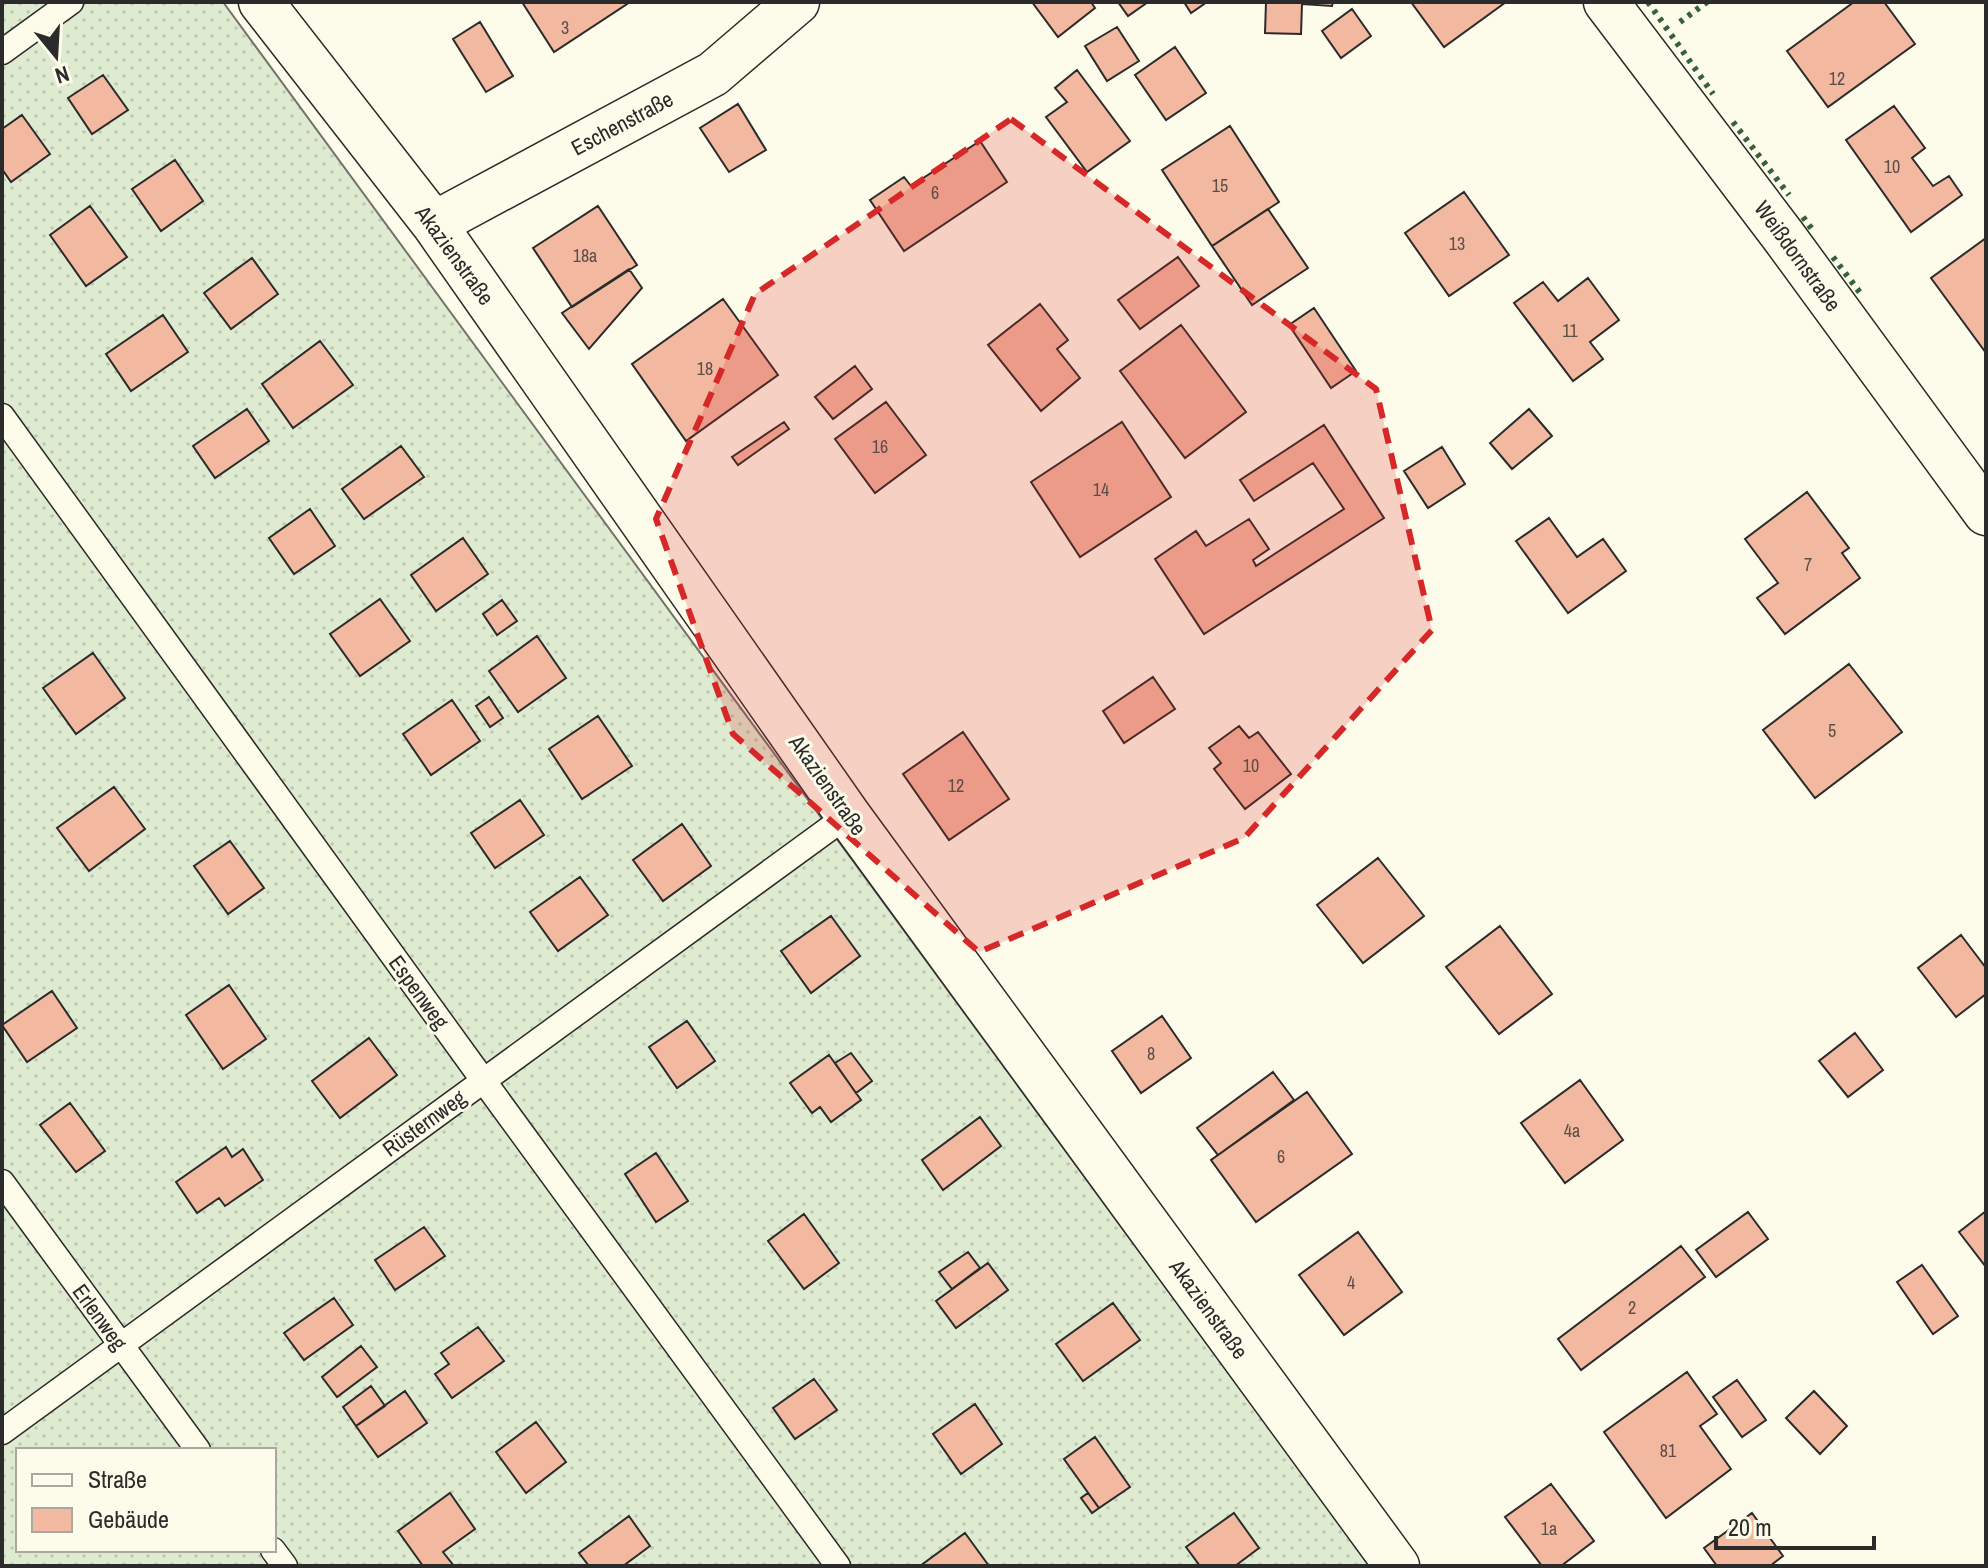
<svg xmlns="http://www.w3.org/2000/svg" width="1988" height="1568" viewBox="0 0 1988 1568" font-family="'Archivo Narrow',sans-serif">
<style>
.garden{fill:url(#garden-dots);stroke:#74746e;stroke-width:2;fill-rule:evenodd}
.building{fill:#f2b8a0;stroke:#2b2b2b;stroke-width:2}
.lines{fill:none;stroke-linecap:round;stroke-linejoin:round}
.lane-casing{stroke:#2b2b2b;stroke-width:27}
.street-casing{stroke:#2b2b2b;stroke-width:47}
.lane{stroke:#fdfbea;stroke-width:24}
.street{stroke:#fdfbea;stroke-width:44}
.hedge{stroke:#34623c;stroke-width:6;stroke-dasharray:4 6;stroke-linecap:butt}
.marked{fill:#d62828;fill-opacity:0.2;stroke:#d62828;stroke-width:6;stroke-dasharray:16 10;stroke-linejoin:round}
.labels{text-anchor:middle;stroke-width:6;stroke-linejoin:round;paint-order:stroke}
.number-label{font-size:18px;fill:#5d4e48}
.street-label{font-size:22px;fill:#2b2b2b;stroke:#fdfbea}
</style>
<defs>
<pattern id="garden-dots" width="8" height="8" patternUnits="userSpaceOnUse" patternTransform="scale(2)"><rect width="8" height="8" fill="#deebd1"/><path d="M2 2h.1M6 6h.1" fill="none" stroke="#bfcab4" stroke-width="1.8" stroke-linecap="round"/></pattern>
</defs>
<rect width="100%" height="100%" fill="#fdfbea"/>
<path class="garden" d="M2 2H223L1370 1566H2ZM18 1450H274V1550H18Z"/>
<path class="building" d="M522 2H625L627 4 554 52Z
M1032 2H1091L1095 8 1058 37Z
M1118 2H1148L1128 16Z
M1184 2H1207L1191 13Z
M1266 2H1333L1332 6 1302 4 1301 34 1265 33Z
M1411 2H1506L1444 47Z
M1854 2H1884L1915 44 1828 107 1787 51Z
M1352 9 1371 36 1341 58 1322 31Z
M480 22 513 76 486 92 453 39Z
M1117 27 1139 61 1107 81 1085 46Z
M1175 47 1206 93 1166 120 1135 75Z
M1077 70 1130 141 1087 172 1046 117 1067 102 1055 88Z
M103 75 128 110 92 134 68 98Z
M738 104 766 150 729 172 700 128Z
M1894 106 1925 148 1912 158 1933 186 1949 176 1962 195 1911 232 1846 140Z
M22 115 50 154 11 182 2 169V129Z
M1230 126 1279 202 1212 246 1162 170Z
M980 141 1007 182 904 251 870 200 904 177 911 186Z
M175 160 203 201 161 231 132 189Z
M1464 192 1509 255 1449 296 1405 233Z
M90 206 127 257 86 286 50 235Z
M598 206 637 265 572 307 533 248Z
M1268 209 1308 268 1252 305 1212 246Z
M1986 238V353L1931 278Z
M1178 257 1199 286 1140 329 1118 300Z
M252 258 278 294 231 329 204 293Z
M629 269 642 288 589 349 562 313Z
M1588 278 1619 320 1590 342 1603 359 1573 381 1514 303 1543 282 1558 301Z
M723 299 778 375 686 441 632 364Z
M1040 304 1068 340 1057 349 1080 378 1041 411 988 345Z
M1314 308 1356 371 1331 388 1289 325Z
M163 315 188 352 131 391 106 354Z
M1181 325 1246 412 1185 458 1120 371Z
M320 341 353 385 293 428 262 384Z
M855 366 872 389 833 419 815 397Z
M886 402 926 455 875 493 835 439Z
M247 409 269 441 215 478 193 446Z
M1529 409 1552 436 1512 469 1490 443Z
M784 422 789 429 738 465 732 457Z
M1122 422 1171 497 1080 557 1031 482Z
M1324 425 1384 518 1204 634 1155 559 1196 531 1206 546 1249 519 1269 549 1253 560 1256 566 1344 509 1313 463 1254 501 1240 480Z
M401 446 424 477 364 519 342 489Z
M1442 447 1465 484 1428 508 1404 471Z
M1807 492 1849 548 1842 553 1860 578 1785 634 1757 598 1778 583 1745 539Z
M310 509 335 546 294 574 269 538Z
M1549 518 1577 557 1603 539 1626 571 1568 613 1516 541Z
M463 538 488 574 436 611 411 575Z
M380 599 410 641 360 676 330 634Z
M502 600 517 621 497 635 483 614Z
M537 636 566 678 518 712 489 671Z
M93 653 125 698 76 734 43 688Z
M1849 664 1902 732 1815 798 1763 730Z
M1153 677 1175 709 1124 743 1103 711Z
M489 697 503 718 490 727 476 706Z
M452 700 480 741 431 775 403 734Z
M598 716 632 766 582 799 549 749Z
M1239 726 1249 738 1258 732 1291 774 1245 809 1214 769 1221 763 1209 748Z
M963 732 1009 799 949 840 903 774Z
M114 787 145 829 89 871 57 828Z
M520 800 544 835 495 868 471 833Z
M682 824 711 866 663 901 633 860Z
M230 841 264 888 228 914 194 866Z
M1378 858 1424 916 1363 963 1317 905Z
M580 877 608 915 558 951 530 912Z
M831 916 860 956 811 993 781 951Z
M1500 926 1552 994 1499 1034 1446 967Z
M1961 935 1986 968V994L1956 1017 1918 968Z
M229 985 266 1039 223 1069 186 1015Z
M52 991 77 1028 27 1062 2 1025Z
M1162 1016 1191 1058 1141 1093 1112 1051Z
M687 1021 715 1061 677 1088 649 1047Z
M1855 1033 1883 1070 1848 1097 1819 1061Z
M369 1038 397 1075 340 1118 312 1081Z
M851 1053 872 1081 856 1093 835 1063Z
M829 1055 861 1100 831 1122 820 1107 812 1113 790 1083Z
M1273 1072 1294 1100 1218 1155 1197 1128Z
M1580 1080 1623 1140 1565 1183 1521 1123Z
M1307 1092 1352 1154 1256 1222 1211 1160Z
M70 1103 105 1151 76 1172 40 1125Z
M980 1117 1001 1146 943 1190 922 1160Z
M226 1147 232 1157 243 1149 263 1180 225 1206 219 1198 197 1213 176 1182Z
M656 1153 688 1201 656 1222 625 1174Z
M1986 1211V1267L1959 1232Z
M1748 1212 1768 1239 1716 1277 1696 1250Z
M804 1214 839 1263 804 1289 768 1241Z
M424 1227 445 1256 395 1290 375 1260Z
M1358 1232 1402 1292 1344 1335 1299 1275Z
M1681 1246 1705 1277 1581 1370 1558 1339Z
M968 1252 980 1268 952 1289 939 1272Z
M988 1263 1008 1290 956 1328 936 1301Z
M1922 1265 1958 1316 1933 1334 1897 1282Z
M334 1298 353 1325 304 1360 284 1333Z
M1113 1303 1140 1340 1083 1381 1056 1344Z
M478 1327 504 1361 452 1398 435 1374 449 1364 441 1353Z
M361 1346 377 1367 337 1397 322 1377Z
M1687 1372 1717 1414 1700 1426 1731 1469 1666 1518 1604 1432Z
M814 1379 837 1410 795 1439 773 1408Z
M1737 1380 1766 1420 1742 1437 1713 1397Z
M371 1386 385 1406 356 1426 343 1407Z
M405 1391 427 1423 378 1457 356 1426Z
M1814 1391 1847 1426 1820 1454 1786 1418Z
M975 1404 1002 1444 961 1474 933 1434Z
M536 1422 566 1462 526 1493 496 1452Z
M1095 1437 1130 1487 1099 1508 1064 1459Z
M1551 1484 1594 1541 1561 1566H1542L1505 1517Z
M450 1493 475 1529 443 1552 454 1566H423L398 1531Z
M1088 1493 1099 1508 1092 1513 1081 1498Z
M1234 1513 1259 1548 1235 1566H1200L1186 1547Z
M1752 1513 1783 1556 1770 1566H1717L1704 1548Z
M629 1516 650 1546 623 1566H589L579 1553Z
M965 1533 989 1566H920Z"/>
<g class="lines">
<defs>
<path id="lane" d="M2 52 71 2
M2 416 483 1080 838 1566
M2 1182 198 1450
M2 1432 848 815
M273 1550 285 1566"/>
<path id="street" d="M261 2 434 224 848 815 1397 1566
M1606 2 1784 237 1986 513
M434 224 713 74 797 2"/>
</defs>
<use href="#lane" class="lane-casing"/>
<use href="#street" class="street-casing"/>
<use href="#lane" class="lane"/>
<use href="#street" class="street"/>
<path class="hedge" d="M1648 2 1713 94
M1680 22 1707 2
M1733 122 1789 195
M1803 217 1814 232
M1833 257 1861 294"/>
</g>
<path class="marked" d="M1011 119 1376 389 1432 630 1244 838 979 952 733 734 656 519 755 294Z"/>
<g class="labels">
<g class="number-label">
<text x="565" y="34">3</text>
<text x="1837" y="85">12</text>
<text x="1892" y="173">10</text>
<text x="1220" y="192">15</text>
<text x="935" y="199">6</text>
<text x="1457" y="250">13</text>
<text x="585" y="262">18a</text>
<text x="1570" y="337">11</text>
<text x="705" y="375">18</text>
<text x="880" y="453">16</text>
<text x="1101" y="496">14</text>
<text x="1808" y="571">7</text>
<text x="1832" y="737">5</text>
<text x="1251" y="772">10</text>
<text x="956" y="792">12</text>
<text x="1151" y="1060">8</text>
<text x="1572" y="1137">4a</text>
<text x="1281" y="1163">6</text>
<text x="1351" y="1289">4</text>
<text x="1632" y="1314">2</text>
<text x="1668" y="1457">81</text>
<text x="1549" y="1535">1a</text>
</g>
<g class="street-label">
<text transform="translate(622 123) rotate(-28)" y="8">Eschenstraße</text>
<text transform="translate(455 255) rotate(54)" y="8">Akazienstraße</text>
<text transform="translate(1798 256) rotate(54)" y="8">Weißdornstraße</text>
<text transform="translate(828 785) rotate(55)" y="8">Akazienstraße</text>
<text transform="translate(419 992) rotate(54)" y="8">Espenweg</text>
<text transform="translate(424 1123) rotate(-36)" y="8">Rüsternweg</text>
<text transform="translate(1209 1309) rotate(54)" y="8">Akazienstraße</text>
<text transform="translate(100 1317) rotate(54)" y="8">Erlenweg</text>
</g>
</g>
<rect width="1988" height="1568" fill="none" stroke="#2b2b2b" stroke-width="8"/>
<rect x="16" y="1448" width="260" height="104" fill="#fdfbea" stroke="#a9a89e" stroke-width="2"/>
<rect x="32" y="1474" width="40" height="12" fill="#fdfbea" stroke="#a9a89e" stroke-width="2"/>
<text x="88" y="1488" font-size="24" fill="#2b2b2b">Straße</text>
<rect x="32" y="1508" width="40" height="24" fill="#f2b8a0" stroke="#a9a89e" stroke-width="2"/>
<text x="88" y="1528" font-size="24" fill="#2b2b2b">Gebäude</text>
<g transform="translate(56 56) rotate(162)" stroke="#fdfbea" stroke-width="6" paint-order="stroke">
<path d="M0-6L14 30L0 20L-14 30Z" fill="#2b2b2b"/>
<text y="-12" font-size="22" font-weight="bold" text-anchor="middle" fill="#2b2b2b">N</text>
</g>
<path d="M1716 1536v12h158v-12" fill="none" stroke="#2b2b2b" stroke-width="4"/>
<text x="1728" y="1536" font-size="24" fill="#2b2b2b" stroke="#fdfbea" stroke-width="6" paint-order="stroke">20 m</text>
</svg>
